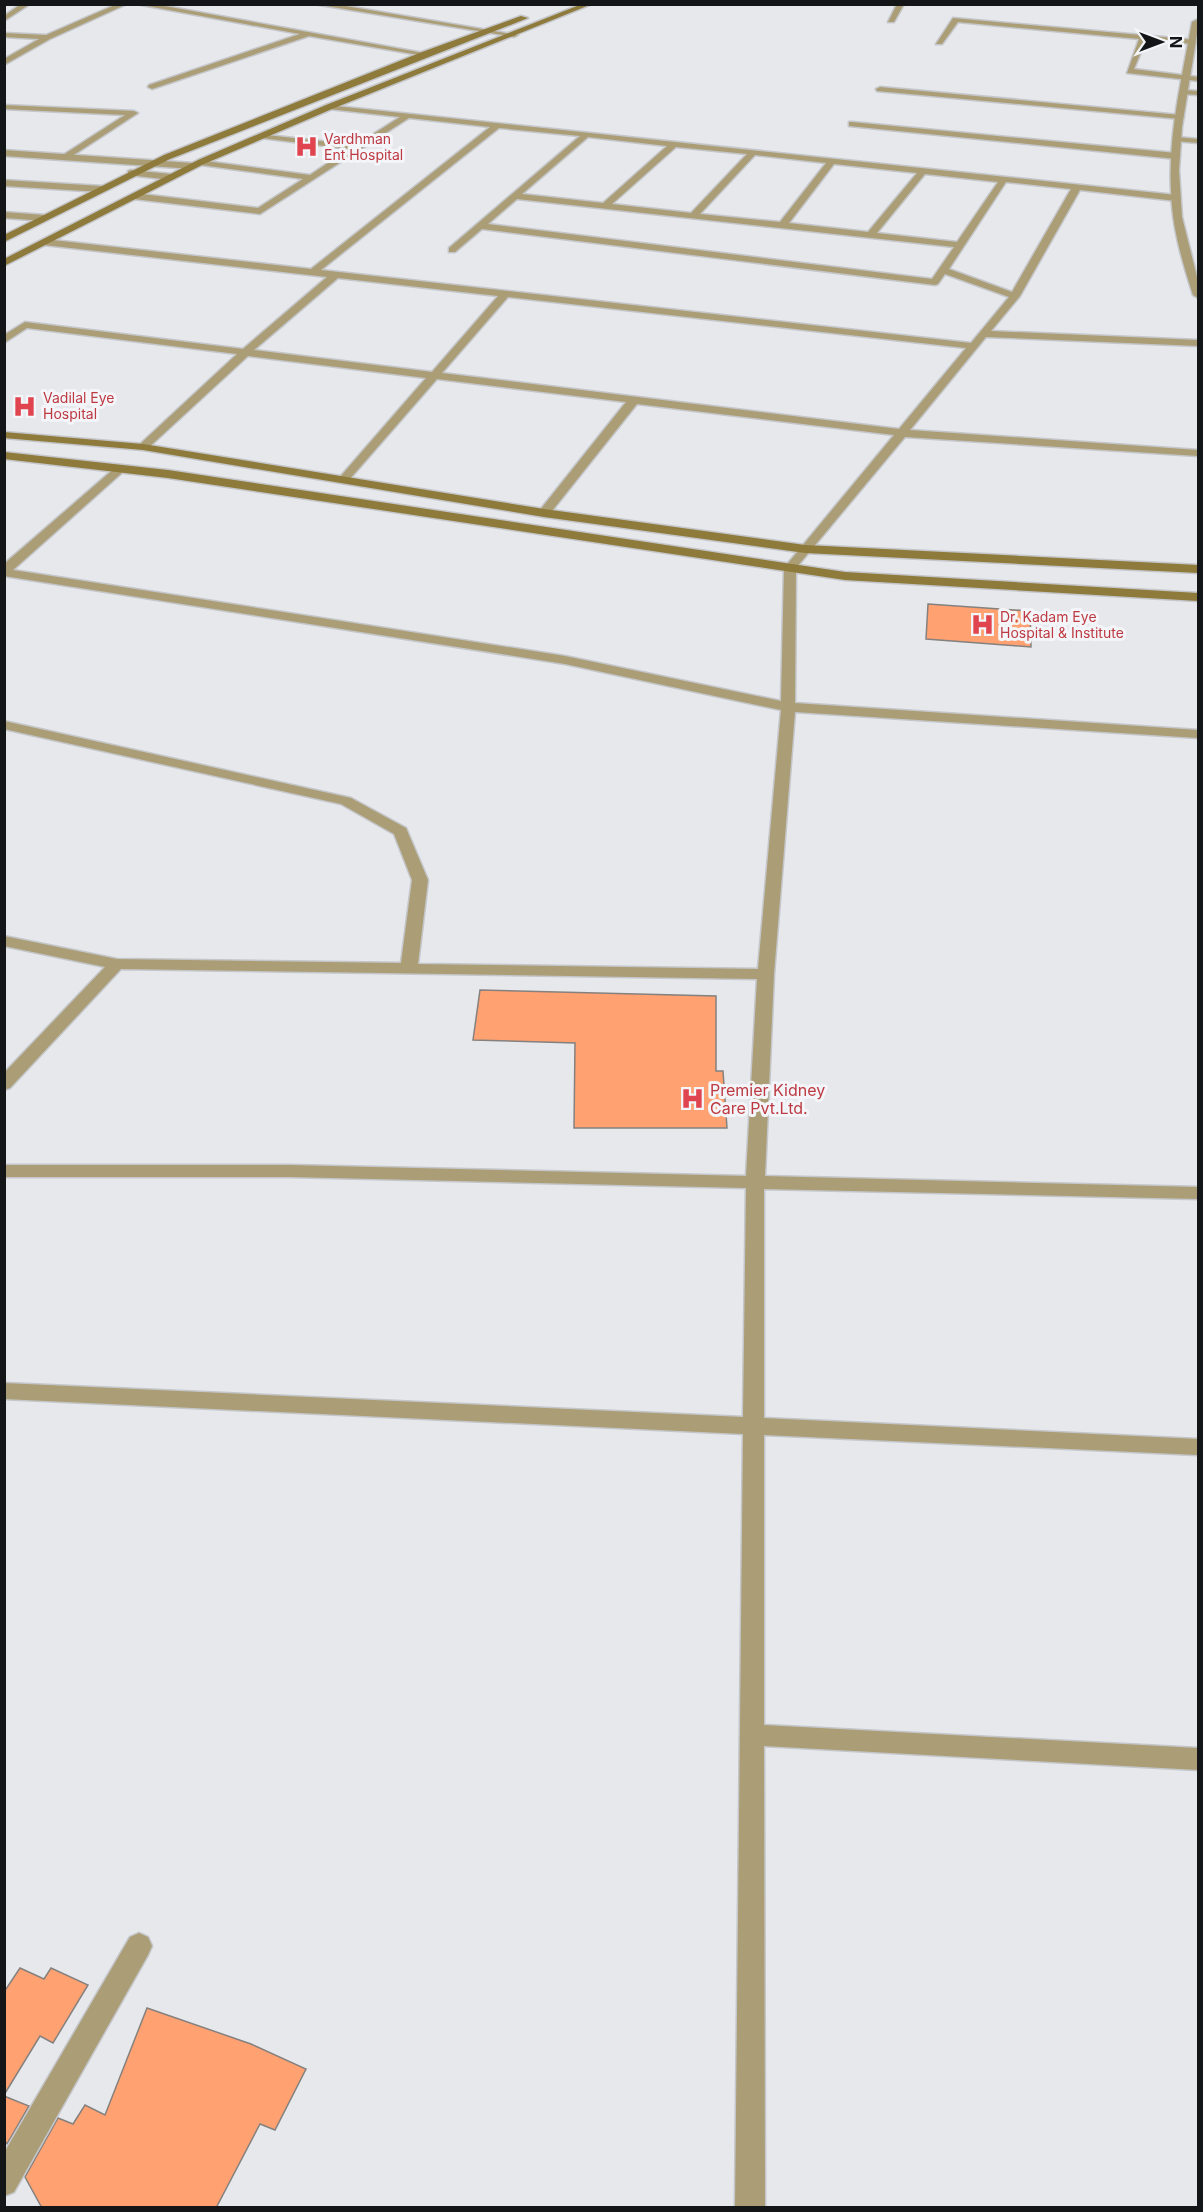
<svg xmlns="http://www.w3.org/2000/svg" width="1203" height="2212" viewBox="0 0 1203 2212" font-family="Inter,sans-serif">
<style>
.building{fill:#ffa170;stroke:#85817f;stroke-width:1.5}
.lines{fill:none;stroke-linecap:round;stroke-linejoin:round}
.service-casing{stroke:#c4c6ca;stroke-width:3}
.minor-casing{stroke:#c4c6ca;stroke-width:3}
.tertiary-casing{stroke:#c4c6ca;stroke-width:3}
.secondary-casing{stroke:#c4c6ca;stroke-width:3}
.service{fill:#ab9e76;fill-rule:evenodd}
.minor{fill:#ab9e76;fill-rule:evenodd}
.tertiary{fill:#ab9e76;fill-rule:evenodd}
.secondary{fill:#8e7a3a;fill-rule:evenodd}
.labels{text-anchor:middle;stroke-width:6;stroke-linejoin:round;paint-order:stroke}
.far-health-label{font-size:14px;fill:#be3a42;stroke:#f3f5f9;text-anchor:start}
.health-label{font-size:16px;fill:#be3a42;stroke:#f3f5f9;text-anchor:start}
</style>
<rect width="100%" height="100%" fill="#e6e8ec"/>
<path class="building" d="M928 604 1030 611 1031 647 926 639Z
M480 990 716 996V1071H723L727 1128H574L575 1043 473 1040Z
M20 1968 44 1979 51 1968 88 1985 53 2043 40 2036 4 2095V1992Z
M147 2008 251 2044 306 2069 275 2130 260 2124 216 2208H42L25 2177 58 2118 73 2124 85 2105 105 2115Z
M4 2096 29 2106 7 2144 4 2140Z"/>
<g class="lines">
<defs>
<path id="service" d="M897 4H904L894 22H888Z
M953 18 1196 40 1193 44 1146 40 1134 69 1198 77V81L1127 73 1139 39 958 22 942 44H936Z
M139 1933 148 1937 152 1946 148 1955 14 2192 4 2196V2153L130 1937Z"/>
<path id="minor" d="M21 4H30L4 21V16Z
M117 4H127L50 39 4 65V59L39 39 4 37V33L46 35Z
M136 4H154L429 54 425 56 309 36 152 89 148 87 149 85 300 34Z
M314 4H334L518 35 514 37Z
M880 87 1180 115 1184 117 1180 119 877 91 876 89Z
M1184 90 1198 91V95L1181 94 1180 92Z
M4 105 134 111 138 113 66 160 63 159V155L125 115 4 109Z
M326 105 1176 195 1180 198 1176 201 1080 190 1020 296 991 331 1198 340V346L986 337 910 430 1198 450V456L905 437 796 568 795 703 1198 730V738L795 712 774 974 765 1176 1198 1187V1199L764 1189V1418L1198 1439V1455L764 1435V1725L1198 1748V1770L764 1746 765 2208H735L743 1434 4 1399V1383L743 1417 746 1188 290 1177H4V1165H290L746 1176 757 979 121 969 10 1088 4 1090V1073L105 967 4 946V936L117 959 401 963 412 880 394 834 341 804 4 729V721L351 798 406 828 428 880 418 964 758 969 781 710 565 664 4 576V564L116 467H124V471L13 570 565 656 781 701 784 568 894 435 637 404 548 516 544 517 538 513 540 510 626 402 437 379 348 481 344 483 338 479 340 477 426 378 248 356 147 449H139V445L237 354 27 328 4 343V335L25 322 243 349 327 277 44 245 39 242 44 239 311 269 490 127 409 118 260 214 134 199 130 196 134 193 258 208 303 179 201 165 198 164V160L310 175 349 149 261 138H258V134L356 145 400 117 329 109H326ZM499 128 580 136 449 248V252H455L482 229 935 285 938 284 945 274 1009 297 971 343 321 270ZM588 137 667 146 603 203 522 194ZM676 147 747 154 691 213 612 204ZM755 155 826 163 780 222 700 214ZM834 164 917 173 868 232 789 223ZM925 174 998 182 957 242 877 233ZM1006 182 1071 189 1012 292 949 269ZM517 199 954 247 932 279 488 224ZM338 278 498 296 432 372 254 350ZM508 297 966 348 899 429 442 373Z
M852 122 1176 153 1180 156 1176 159 849 126V122Z
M1177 137 1198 139V143L1174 141V137Z
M4 180 102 186 106 189 102 192 4 186Z
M4 212 45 215 50 218 45 221 4 218Z"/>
<path id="tertiary" d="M1198 19V28L1182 127 1179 170 1182 217 1198 281V298L1193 295C1182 261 1172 227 1171 191 1168 134 1182 78 1192 22Z
M4 150 193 163 197 166 193 169 4 156Z
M131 170 171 174 175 177 171 180 128 175V171Z"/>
<path id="secondary" d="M582 4H592L332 109 204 164 4 266V259L198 160 326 105Z
M521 16 528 18 170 159 4 242V235L164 155 422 52Z
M4 432 143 444 544 509 805 545 1198 565V573L805 553 544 517 143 450 4 438Z
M4 452 168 470 845 572 1198 593V601L845 580 168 478 4 459Z"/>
</defs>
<use href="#service" class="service-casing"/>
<use href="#minor" class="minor-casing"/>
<use href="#tertiary" class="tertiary-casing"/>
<use href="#secondary" class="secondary-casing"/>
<use href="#service" class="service"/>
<use href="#minor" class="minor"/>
<use href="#tertiary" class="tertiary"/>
<use href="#secondary" class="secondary"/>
</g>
<defs>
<symbol id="hospital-bare" viewBox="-9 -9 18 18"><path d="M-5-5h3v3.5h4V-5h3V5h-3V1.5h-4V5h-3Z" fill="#e0444e" stroke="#f3f5f9" stroke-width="2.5" paint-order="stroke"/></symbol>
</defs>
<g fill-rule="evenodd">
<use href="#hospital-bare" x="290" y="130" width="33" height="33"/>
<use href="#hospital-bare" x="8" y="390" width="33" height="33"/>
<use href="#hospital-bare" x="966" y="608" width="33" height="33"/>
<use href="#hospital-bare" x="676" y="1082" width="33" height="33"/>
</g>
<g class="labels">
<g class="far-health-label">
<text x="324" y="144">Vardhman<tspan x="324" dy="16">Ent Hospital</tspan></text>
<text x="43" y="403">Vadilal Eye<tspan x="43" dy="16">Hospital</tspan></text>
<text x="1000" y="622">Dr. Kadam Eye<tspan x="1000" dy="16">Hospital &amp; Institute</tspan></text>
</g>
<g class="health-label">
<text x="710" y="1096">Premier Kidney<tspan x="710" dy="18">Care Pvt.Ltd.</tspan></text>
</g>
</g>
<rect width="1203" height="2212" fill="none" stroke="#141516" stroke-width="12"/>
<g transform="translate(1161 42) rotate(90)" stroke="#f3f5f9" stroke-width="4.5" paint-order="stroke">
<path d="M0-4.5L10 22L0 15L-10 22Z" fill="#141516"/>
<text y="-9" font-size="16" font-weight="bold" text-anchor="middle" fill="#141516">N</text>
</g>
</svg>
